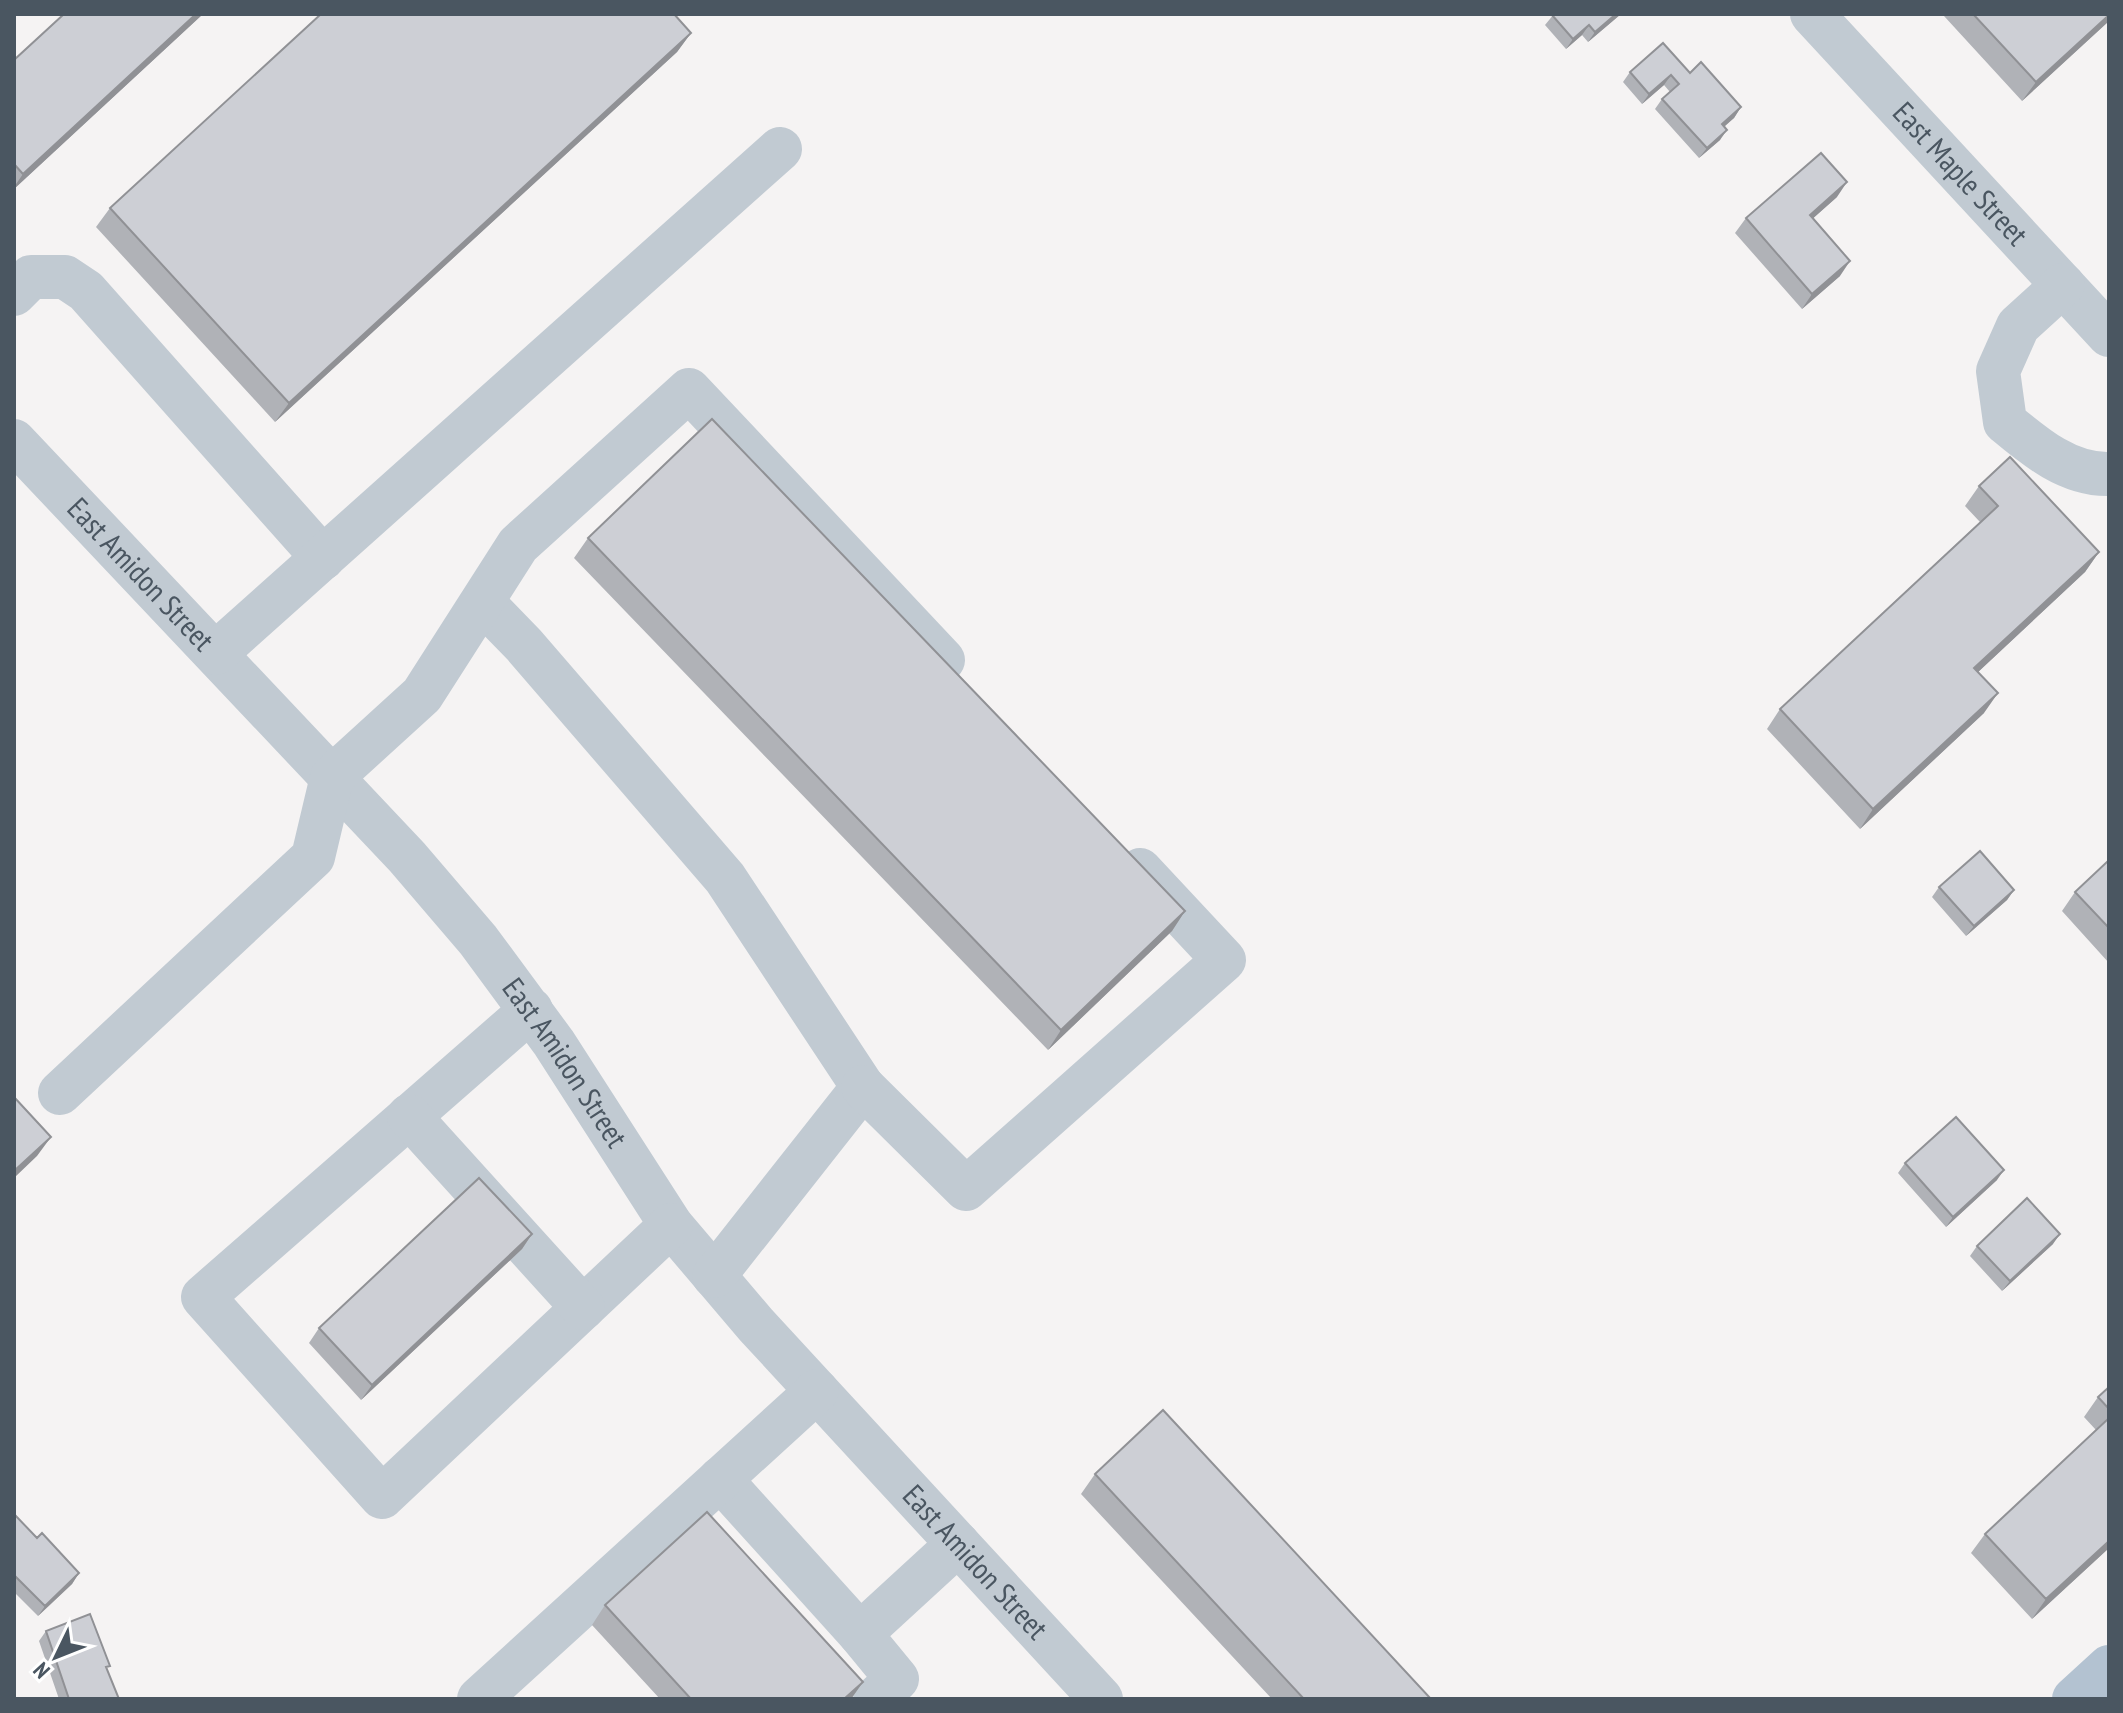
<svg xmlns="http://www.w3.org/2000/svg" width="2123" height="1713" viewBox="0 0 2123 1713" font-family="'PT Sans Narrow',sans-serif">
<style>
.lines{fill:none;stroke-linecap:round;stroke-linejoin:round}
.minor{stroke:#c1cad2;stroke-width:44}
.major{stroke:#b3c2d1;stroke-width:44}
.wall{fill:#b0b2b7}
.shaded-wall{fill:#909195}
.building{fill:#cdcfd5;stroke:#909195;stroke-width:2}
.labels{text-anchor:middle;stroke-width:6;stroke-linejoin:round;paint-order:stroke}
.street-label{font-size:30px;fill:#4a5661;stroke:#fff}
</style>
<rect width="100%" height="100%" fill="#f5f3f3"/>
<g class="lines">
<g class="minor">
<path id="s1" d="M1812 14 2109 335"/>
<path d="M2063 285 2018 326 1998 371 2005 422C2035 447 2068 475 2109 474"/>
<path d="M14 294 31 277H65L86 291 323 558"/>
<path id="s2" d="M14 441 407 857 478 940 554 1043 671 1225 756 1325 1101 1699"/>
<path d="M483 603 524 645 725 878 863 1087 714 1276"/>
<path d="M216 653 780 149"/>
<path d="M531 1010 203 1297 382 1497 671 1225"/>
<path d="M863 1087 966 1189 1224 960 1140 870"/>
<path d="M60 1093 313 857 332 777 422 695 518 545 689 390 943 660"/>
<path d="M409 1116 583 1308"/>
<path d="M720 1479 860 1634"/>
<path d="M479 1699 817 1391"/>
<path d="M875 1699 897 1679 860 1634 958 1544"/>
</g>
<path class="major" d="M2074 1699 2109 1667"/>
</g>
<path class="wall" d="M203 14 14 189V60Z
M1554 14H1621L1588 42 1582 35 1566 49 1545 25Z
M1945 14H2109V21L2022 101 1944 16Z
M691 33 677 52 275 422 96 227 110 208Z
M1630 72 1690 73 1741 107 1734 118 1724 126 1720 140 1699 158 1655 109 1662 99 1670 92 1664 85 1642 104 1623 82Z
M1837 197 1813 218 1840 276 1802 309 1735 233 1746 218Z
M1979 486 2099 552 2085 572 1978 672 1984 713 1860 829 1767 729 1780 709 1980 522 1965 506Z
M588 538 1185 911 1172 931 1048 1050 574 558Z
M2109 860V963L2062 911 2075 892Z
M1939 887 2014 890 2007 900 1966 936 1932 897Z
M1905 1163 1997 1180 1946 1227 1898 1173Z
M532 1234 522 1249 361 1400 309 1343 319 1328Z
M2053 1244 2002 1291 1970 1256 1977 1246Z
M2109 1387V1548L2032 1619 1971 1553 1985 1534 2096 1430 2084 1417 2098 1397Z
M1095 1474 1431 1699H1272L1081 1494Z
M14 1514 37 1538 79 1573 72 1584 38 1616 14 1592Z
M605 1605 863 1682 851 1699H660L592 1625Z
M46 1631 119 1699H59L39 1641Z"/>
<path class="shaded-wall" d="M196 14H203L14 189V187L23 174Z
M1616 14H1621L1588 42 1595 32Z
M2109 15V21L2022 101 2036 82Z
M1589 25 1582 35 1566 49 1573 39Z
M691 33 677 52 275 422 289 403Z
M1671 75 1664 85 1642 104 1649 94Z
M1741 107 1734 118 1715 135 1722 124Z
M1727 130 1720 140 1699 158 1707 148Z
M1847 182 1837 197 1800 230 1810 215Z
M1850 261 1840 276 1802 309 1812 294Z
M2099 552 2085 572 1961 688 1974 668Z
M1998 693 1984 713 1860 829 1873 809Z
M2014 890 2007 900 1966 936 1974 926Z
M1185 911 1172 931 1048 1050 1061 1030Z
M51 1137 37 1156 14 1178V1171Z
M2004 1170 1997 1180 1946 1227 1953 1217Z
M532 1234 522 1249 361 1400 372 1385Z
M2060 1234 2053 1244 2002 1291 2010 1281Z
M2109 1541V1548L2032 1619 2046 1599Z
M79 1573 72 1584 38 1616 45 1606Z
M863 1682 851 1699H844Z"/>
<path class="building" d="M64 14H196L23 174 14 164V60Z
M321 14H674L691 33 289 403 110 208Z
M1554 14H1616L1595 32 1589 25 1573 39 1552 15Z
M1973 14H2109V15L2036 82Z
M1663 43 1690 73 1701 62 1741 107 1722 124 1727 130 1707 148 1662 99 1679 84 1671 75 1649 94 1630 72Z
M1821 153 1847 182 1810 215 1850 261 1812 294 1746 218Z
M712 419 1185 911 1061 1030 588 538Z
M2010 457 2099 552 1974 668 1998 693 1873 809 1780 709 1998 506 1979 486Z
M1980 851 2014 890 1974 926 1939 887Z
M2109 860V928L2075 892Z
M14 1097 51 1137 14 1171Z
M1956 1117 2004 1170 1953 1217 1905 1163Z
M479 1178 532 1234 372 1385 319 1328Z
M2027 1198 2060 1234 2010 1281 1977 1246Z
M2109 1387V1409L2098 1397Z
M1163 1410 1431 1699H1304L1095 1474Z
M2109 1418V1541L2046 1599 1985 1534Z
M707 1512 863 1682 844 1699H691L605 1605Z
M14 1514 37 1538 42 1533 79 1573 45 1606 14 1575Z
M90 1614 110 1666 106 1667 119 1699H69L46 1631Z"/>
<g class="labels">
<g class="street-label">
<text dy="10" stroke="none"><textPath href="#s1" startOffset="218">East Maple Street</textPath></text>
<text dy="10" stroke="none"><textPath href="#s2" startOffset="184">East Amidon Street</textPath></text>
<text dy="10" stroke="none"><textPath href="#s2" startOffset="832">East Amidon Street</textPath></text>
<text dy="10" stroke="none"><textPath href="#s2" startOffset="1480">East Amidon Street</textPath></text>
</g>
</g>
<rect width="2123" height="1713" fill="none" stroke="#4a5661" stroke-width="32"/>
<g transform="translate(56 1657) rotate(227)" stroke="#ffffff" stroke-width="6" paint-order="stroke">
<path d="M0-6L14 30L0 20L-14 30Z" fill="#4a5661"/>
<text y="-12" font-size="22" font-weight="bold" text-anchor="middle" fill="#4a5661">N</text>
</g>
</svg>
